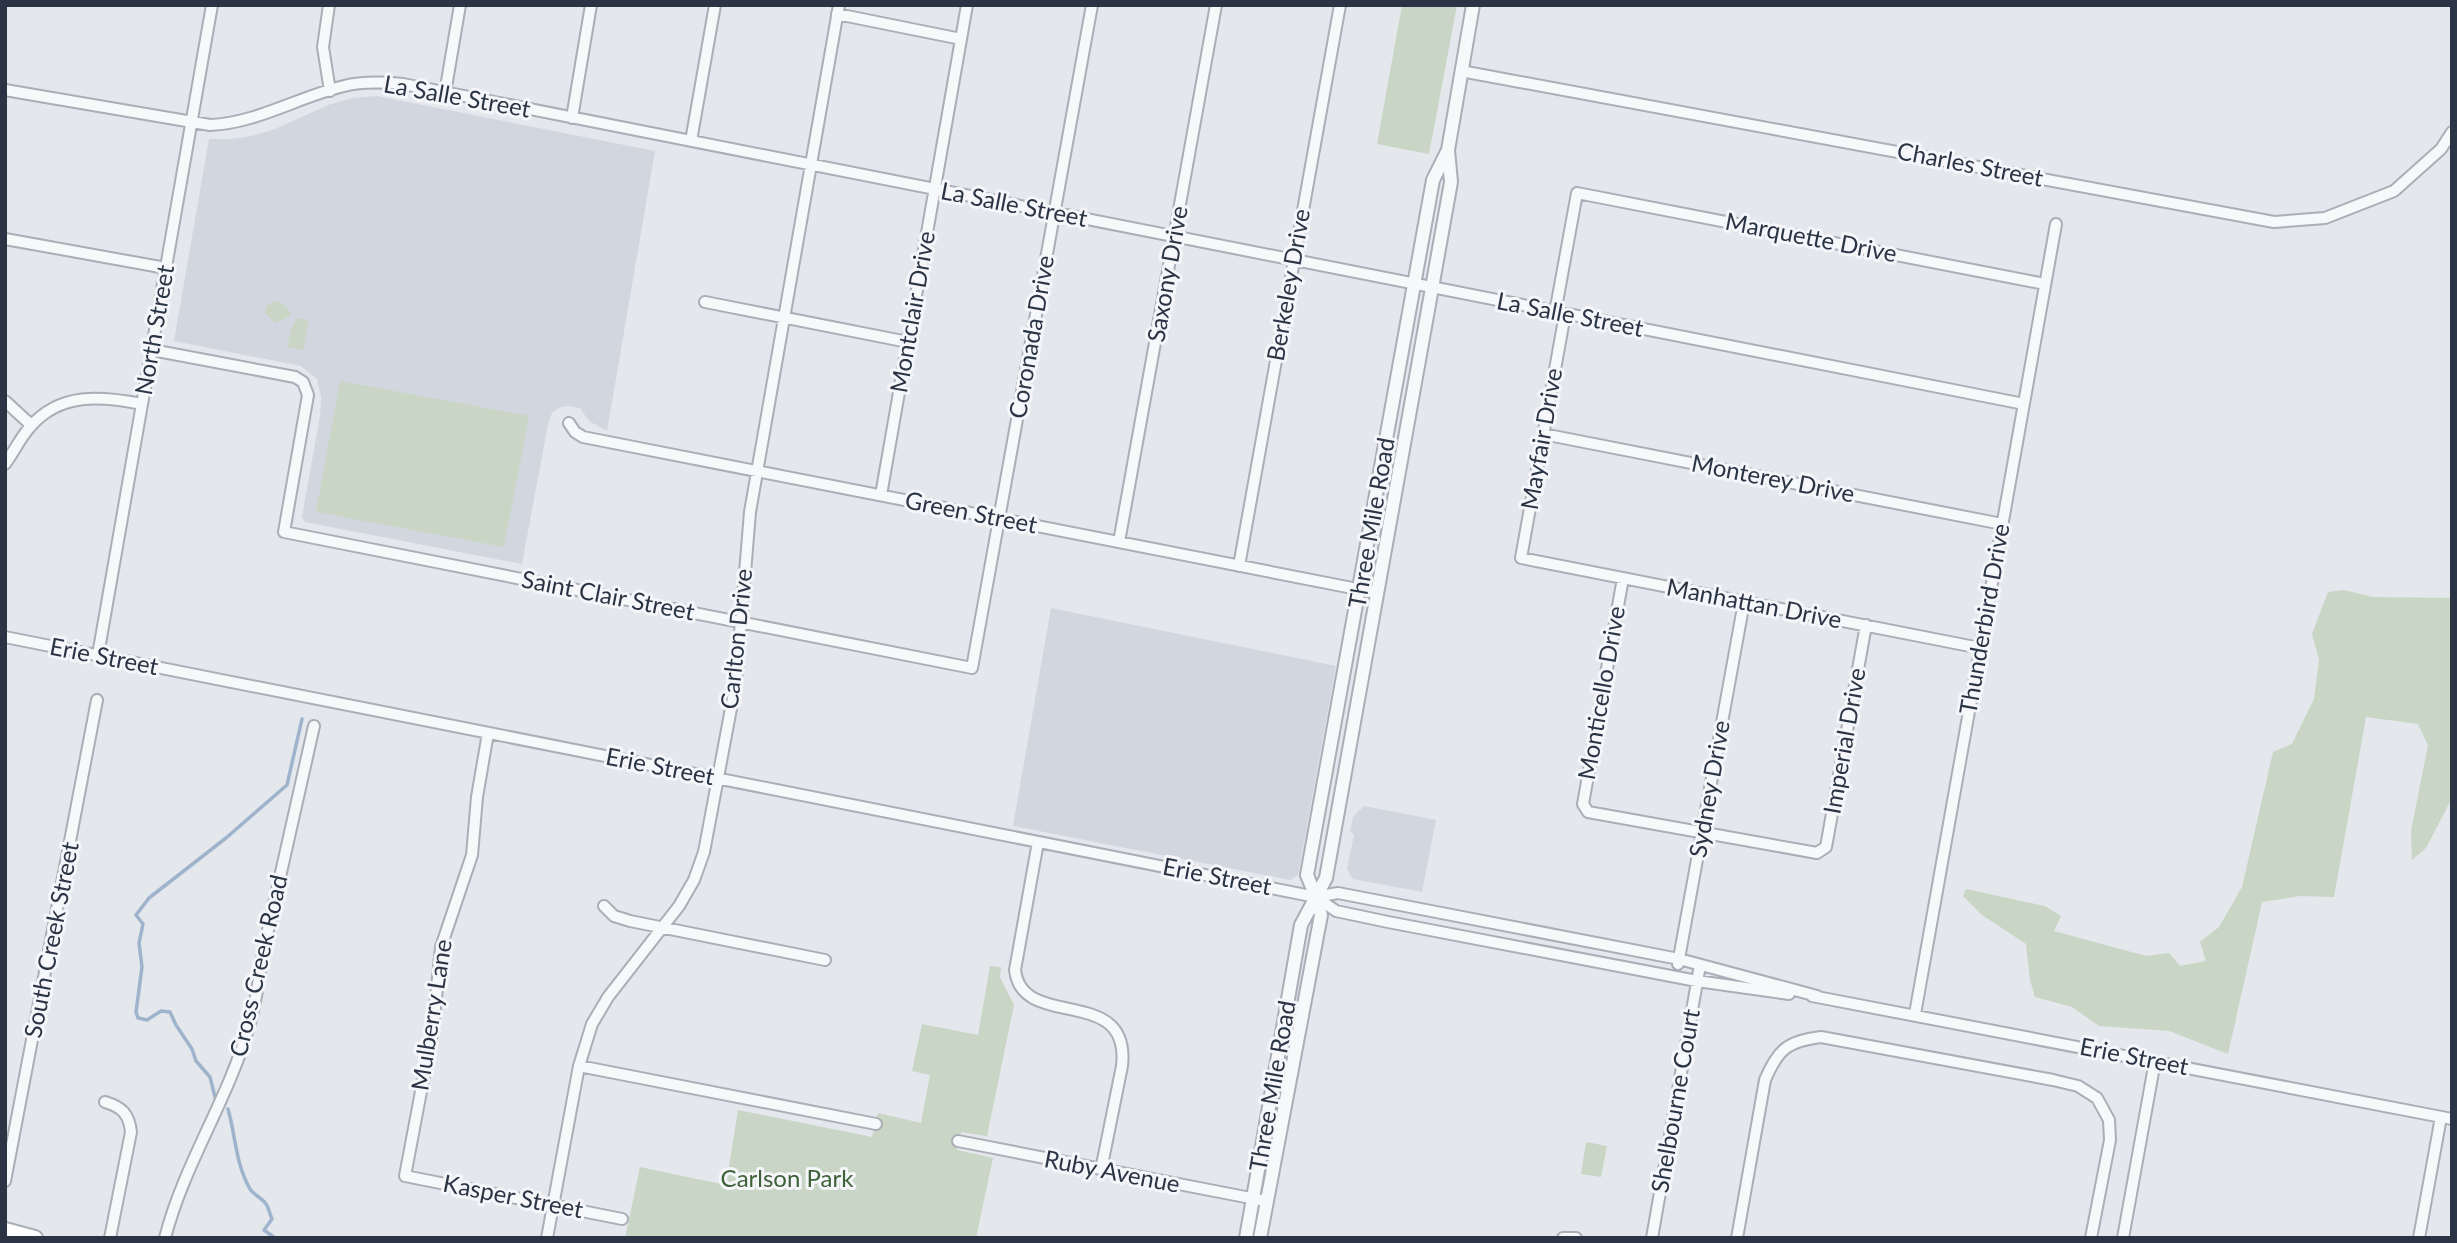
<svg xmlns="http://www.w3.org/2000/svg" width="2457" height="1243" viewBox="0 0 2457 1243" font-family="Lato,sans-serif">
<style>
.built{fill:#d2d6de}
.green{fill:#c9d6c5}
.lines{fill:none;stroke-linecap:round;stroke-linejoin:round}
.stream{stroke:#9fb4cc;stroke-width:3.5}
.minor-casing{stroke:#a9aeb7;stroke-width:14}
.tertiary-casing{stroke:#a9aeb7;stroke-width:16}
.secondary-casing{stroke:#a9aeb7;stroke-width:18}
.minor{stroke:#f7f8fa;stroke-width:10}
.tertiary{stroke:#f7f8fa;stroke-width:12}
.secondary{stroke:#fff;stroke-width:14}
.labels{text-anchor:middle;stroke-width:6;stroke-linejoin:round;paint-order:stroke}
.street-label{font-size:24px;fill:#2b3445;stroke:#f4f6f9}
.park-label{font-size:24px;fill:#3f6138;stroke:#f4f6f9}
</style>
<rect width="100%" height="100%" fill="#e4e7ec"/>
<path class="built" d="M377 96 655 151 607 431 589 421 580 408 567 406 560 407 552 413 548 424 522 564 305 522 302 517 303 511 320 416 321 397 317 379 301 366 174 341 209 139H231L252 136 275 129 328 105 353 98Z
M1051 608 1336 666 1298 875 1290 880 1013 826Z
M1364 806 1436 820 1422 892 1353 879 1347 869 1354 835 1350 831 1353 817Z"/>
<path class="green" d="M1402 5H1457L1429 154 1377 144Z
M274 301 282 303 290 312V316L276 323 265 313 266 307Z
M297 318 308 320 304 350 287 347 292 327Z
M340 381 529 416 504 547 316 512Z
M2344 590 2373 597 2452 598V798L2426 848 2412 860 2411 831 2428 745 2418 724 2366 717 2334 897 2300 896 2262 902 2228 1054 2169 1031 2099 1026 2072 1007 2035 997 2030 980 2026 944 1982 915 1963 896 1966 889 2045 906 2061 916 2054 931 2146 956 2169 953 2180 966 2206 961 2200 942 2219 927 2242 887 2273 752 2292 744 2314 699 2319 660 2312 634 2328 592Z
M990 966 1001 967 1000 977 1014 1005 987 1136 961 1132 957 1150 993 1158 976 1238H625L640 1167 726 1185 738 1110 872 1137 878 1113 921 1123 930 1075 912 1071 922 1024 978 1035Z
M1586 1142 1607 1146 1601 1177 1581 1174Z"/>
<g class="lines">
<path class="stream" d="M215 1097 210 1077 196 1061 192 1049 176 1025 170 1012 161 1011 147 1020 138 1018 136 1012 142 967 139 943 143 924 136 915 149 898 226 838 287 785 302 719
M228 1109C236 1137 235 1162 250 1189 254 1195 262 1198 266 1204 269 1208 270 1215 272 1219L264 1230 275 1238"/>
<defs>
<path id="minor" d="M329 5 323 47 330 91
M837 14 961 39
M1461 71 2274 222 2325 218 2394 191 2441 149 2452 132
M5 90 210 125C257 123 298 97 344 86 363 81 383 82 403 84L2024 404
M445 93 460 5
M572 118 591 5
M691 141 715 5
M5 239 166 268
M705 302 908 342
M1555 313 1577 193 2045 284
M1565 314 1521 558 1980 648
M152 350 295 377 303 382 308 395 284 532 972 668 1092 5
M5 401 31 425
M569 423 575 432 583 437 1378 593
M1543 434 2002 524
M5 464C14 452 20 438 30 427 60 392 101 396 142 404
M881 495 967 5
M1119 542 1216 5
M1239 566 1340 5
M1623 578 1583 804 1588 812 1817 853 1826 847 1866 625
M5 637 1316 897 1338 893 1679 959 1817 996
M98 655 212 5
M488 733 477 797 472 855 441 947 433 1028 405 1176 622 1219
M1038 842 1015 970C1022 1032 1131 983 1122 1066L1101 1170
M1316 897 1336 911 1388 922 1697 981 1789 994
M604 906 614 916 630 921 825 960
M1678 964 1744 602
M1812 996 2452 1119
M1915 1014 2056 224
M579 1066 876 1124
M105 1102C122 1107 129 1114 131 1132L110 1238
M958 1141 1266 1201
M5 1181 97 700
M165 1238C184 1164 228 1100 249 1026 257 1001 259 974 264 948 281 874 298 800 314 726
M547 1238 579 1066 592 1024 608 997 679 906 694 880 704 852 736 682 750 512 839 5
M1563 1238H1576
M1652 1238 1700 965
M1737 1238 1765 1080C1778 1049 1788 1041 1821 1037L2053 1080 2078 1086 2097 1098 2109 1120 2110 1140 2091 1238
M2123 1238 2155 1061
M2419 1238 2441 1117"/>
<path id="tertiary" d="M1316 897 1326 878 1451 182 1448 150 1473 5
M1316 897 1307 875 1433 180 1448 150
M1246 1238 1301 925 1316 897 1321 915 1260 1238"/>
<path id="secondary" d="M5 1230 35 1238"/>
</defs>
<use href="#minor" class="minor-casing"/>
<use href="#tertiary" class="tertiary-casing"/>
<use href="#secondary" class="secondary-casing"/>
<use href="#minor" class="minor"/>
<use href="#tertiary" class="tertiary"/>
<use href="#secondary" class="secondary"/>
</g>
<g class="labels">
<g class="street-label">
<text transform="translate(457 97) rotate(10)" y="8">La Salle Street</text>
<text transform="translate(1970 165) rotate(11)" y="8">Charles Street</text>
<text transform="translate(1014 205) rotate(11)" y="8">La Salle Street</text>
<text transform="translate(1811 238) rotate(11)" y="8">Marquette Drive</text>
<text transform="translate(1168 274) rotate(-80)" y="8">Saxony Drive</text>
<text transform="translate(1289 285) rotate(-80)" y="8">Berkeley Drive</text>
<text transform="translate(913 312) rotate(-80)" y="8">Montclair Drive</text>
<text transform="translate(1570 315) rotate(11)" y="8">La Salle Street</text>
<text transform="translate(155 330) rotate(-80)" y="8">North Street</text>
<text transform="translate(1032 337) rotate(-80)" y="8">Coronada Drive</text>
<text transform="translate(1542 439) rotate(-80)" y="8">Mayfair Drive</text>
<text transform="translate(1773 479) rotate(11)" y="8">Monterey Drive</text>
<text transform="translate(971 513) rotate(11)" y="8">Green Street</text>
<text transform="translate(1372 523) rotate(-80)" y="8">Three Mile Road</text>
<text transform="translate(608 596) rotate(11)" y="8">Saint Clair Street</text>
<text transform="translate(1754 604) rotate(11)" y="8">Manhattan Drive</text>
<text transform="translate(1985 619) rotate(-80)" y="8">Thunderbird Drive</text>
<text transform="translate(737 639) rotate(-84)" y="8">Carlton Drive</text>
<text transform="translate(104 657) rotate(11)" y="8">Erie Street</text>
<text transform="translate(1602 693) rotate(-80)" y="8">Monticello Drive</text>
<text transform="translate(1845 741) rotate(-80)" y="8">Imperial Drive</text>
<text transform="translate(660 767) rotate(11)" y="8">Erie Street</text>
<text transform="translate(1710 789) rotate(-80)" y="8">Sydney Drive</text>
<text transform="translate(1217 877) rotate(11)" y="8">Erie Street</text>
<text transform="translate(52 940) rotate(-79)" y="8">South Creek Street</text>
<text transform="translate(259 966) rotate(-77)" y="8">Cross Creek Road</text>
<text transform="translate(432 1015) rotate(-81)" y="8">Mulberry Lane</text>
<text transform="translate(2134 1057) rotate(11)" y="8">Erie Street</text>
<text transform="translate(1273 1086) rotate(-80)" y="8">Three Mile Road</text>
<text transform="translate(1676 1101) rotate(-80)" y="8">Shelbourne Court</text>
<text transform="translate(1112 1172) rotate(11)" y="8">Ruby Avenue</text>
<text transform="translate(513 1197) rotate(11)" y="8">Kasper Street</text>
</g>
<g class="park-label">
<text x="787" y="1187">Carlson Park</text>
</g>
</g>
<rect width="2457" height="1243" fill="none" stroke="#2b3445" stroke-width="14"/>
</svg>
